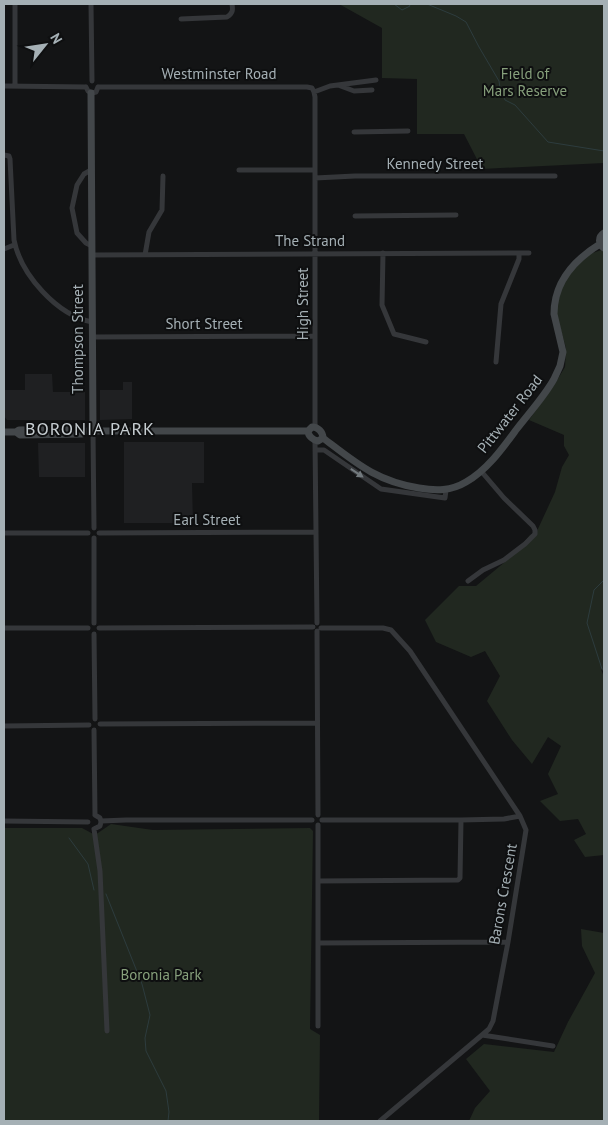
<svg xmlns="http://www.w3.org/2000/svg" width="608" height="1125" viewBox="0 0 608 1125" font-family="'PT Sans',sans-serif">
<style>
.built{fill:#1f2022}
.green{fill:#212820}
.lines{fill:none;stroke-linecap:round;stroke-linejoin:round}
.stream{stroke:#2d3c3e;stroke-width:1}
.street{stroke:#35373a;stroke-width:5}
.secondary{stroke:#43474a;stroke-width:7}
.oneway{fill:#737a7e}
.labels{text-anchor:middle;stroke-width:4;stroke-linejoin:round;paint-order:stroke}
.street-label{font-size:15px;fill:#a5b0b5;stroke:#0e0f10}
.park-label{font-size:15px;fill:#87a07c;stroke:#0e0f10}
.quarter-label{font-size:18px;letter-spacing:1px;fill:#c6cdd1;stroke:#0e0f10}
</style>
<rect width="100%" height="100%" fill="#131415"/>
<path class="built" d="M25 374H52L53 392H85V420H7L4 416V390H25Z
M123 382H132V419L100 420V390H123Z
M124 442H204V483H192L193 523H124Z
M38 443H85V477H39Z"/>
<path class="green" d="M339 4H604V163L482 169 464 134H417V79L382 78V28Z
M604 249V672L601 669 604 677V855L585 857 574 840 586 834 578 819 560 821 540 801 558 794 548 774 561 746 548 737 532 764 512 740 487 701 500 676 485 651 471 657 436 642 425 620 459 586H476L511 557 530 535 537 531 555 492 562 467 569 455 564 446V435L529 420 553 387 565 367 566 348 555 309 560 291 571 270 590 254Z
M111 824 153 830 310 828 313 831 310 1029 320 1035 319 1121H4V828H82L95 835Z
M581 929 604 933V1121H469L475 1108 490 1091 466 1059 484 1044 554 1052 568 1022 595 973 582 946Z"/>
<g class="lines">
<path class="stream" d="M394 4 402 10 410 6 409 4
M427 4 456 16 466 22 479 47 499 81 500 88 505 100 515 105 548 142 604 151
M602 669 587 623 594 590 604 580
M69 838 88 864 94 890
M106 894 142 984 150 1015 145 1038 146 1051 166 1091 169 1112 168 1121"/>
<path class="street" d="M91 4 92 81
M181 19 227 17C233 13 233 10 232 4
M338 85 354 91 372 90
M4 86 86 87
M15 86V4
M86 87 88 91 92 93 96 92 98 87
M98 87H307L312 88 314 92
M314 92 315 97V427
M314 92 330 86 376 80
M354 132 408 131
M4 155 9 156 10 159 14 240C21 275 57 315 92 322
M91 170 84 174 77 185 72 208 77 233 86 243 92 246
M239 170H315
M315 178 355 176H555
M355 216 456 215
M4 249 14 245
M383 253 382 305 394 334 426 342
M92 255 529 253
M145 255 149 232 162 210 163 176
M92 337 315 336
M496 362 501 304 519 259V253
M93 431 94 528
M315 441 317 623
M315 450H324L381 489 445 498 446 490
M4 533H88
M99 533 316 532
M94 538V623
M468 581 483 570 504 560 525 544 535 534V530L533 526 504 498 481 471
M4 628H88
M99 628 313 627
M321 628H383L391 630 410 651 520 816 526 830 508 942 493 1021 489 1029 482 1035 380 1121
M317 631 318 815
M94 634 95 719
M100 724 316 723
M4 726 89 725
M94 730 95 815
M322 820H461L504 819 520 816
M4 821 88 822
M101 821 126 820H312
M318 825V1026
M94 829 100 871 107 1031
M94 829 100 826 101 822 100 818 95 815
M318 881 458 880 460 878 461 820
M318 943 508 942
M482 1035 553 1046"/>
<path class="secondary" d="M91 93 93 431
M604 233C598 237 598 244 604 248
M308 431 312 427C318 427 323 432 323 438
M308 431C308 436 313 440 318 441L323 438
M4 432H16L19 430 74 429
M16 432 20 435 82 434 83 432 85 431H308
M323 438C356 463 376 481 419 488 436 491 451 491 466 482 487 470 502 449 516 430 529 413 544 397 554 379L560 366 563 352 554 314C554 282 574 260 600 244"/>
</g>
<defs><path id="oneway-solid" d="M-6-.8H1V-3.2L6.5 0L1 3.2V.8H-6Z" transform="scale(1.25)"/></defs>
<use class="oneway" href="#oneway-solid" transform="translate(357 473) rotate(34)"/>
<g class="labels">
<g class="street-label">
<text x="219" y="79">Westminster Road</text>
<text x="435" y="169">Kennedy Street</text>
<text x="310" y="246">The Strand</text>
<text transform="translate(303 304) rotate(-90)" y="5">High Street</text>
<text x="204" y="329">Short Street</text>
<text transform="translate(78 339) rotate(-90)" y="5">Thompson Street</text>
<text transform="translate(510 414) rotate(-52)" y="5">Pittwater Road</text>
<text x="207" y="525">Earl Street</text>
<text transform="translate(503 894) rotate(-80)" y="5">Barons Crescent</text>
</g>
<g class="park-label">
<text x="525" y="79">Field of<tspan x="525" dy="17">Mars Reserve</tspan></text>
<text x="161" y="980">Boronia Park</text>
</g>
<g class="quarter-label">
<text x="90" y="435">BORONIA PARK</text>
</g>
</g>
<rect width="608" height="1125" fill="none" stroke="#a5b0b5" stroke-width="10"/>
<g transform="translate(45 45) rotate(60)" stroke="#0e0f10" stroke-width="4" paint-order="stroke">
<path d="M0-4L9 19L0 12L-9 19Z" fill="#a5b0b5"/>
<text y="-8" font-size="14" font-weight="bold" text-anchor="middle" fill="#a5b0b5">N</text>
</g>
</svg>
